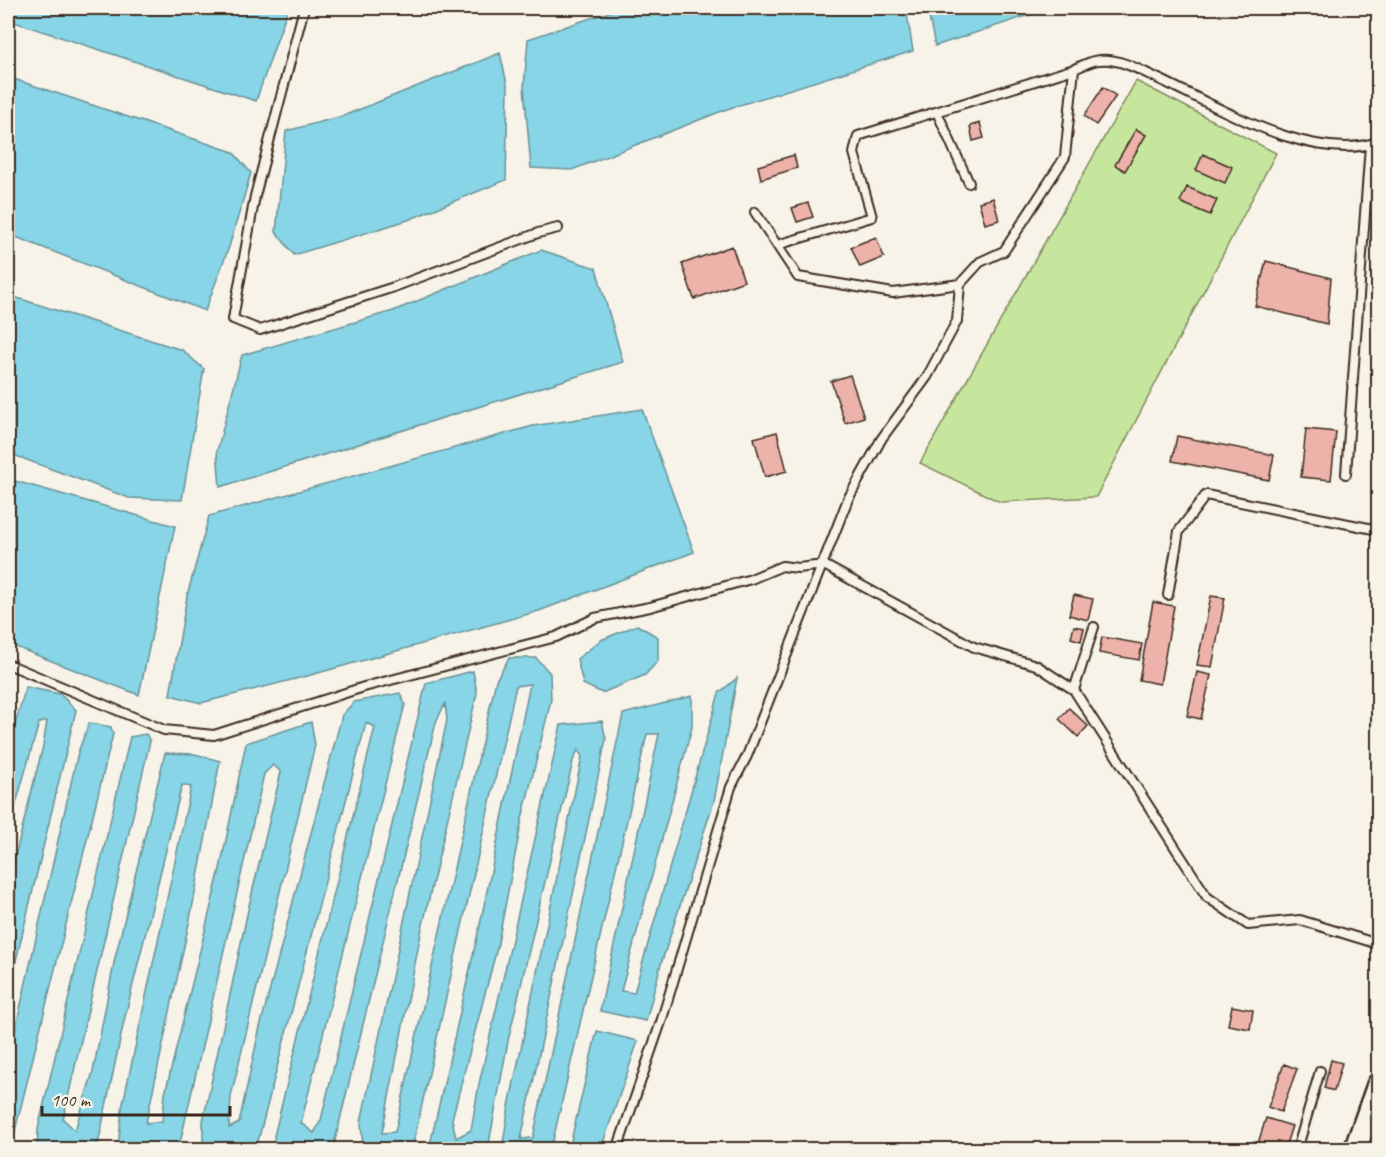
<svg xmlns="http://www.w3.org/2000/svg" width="1386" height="1157" viewBox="0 0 1386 1157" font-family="Caveat,sans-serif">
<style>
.green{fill:#c6e69e;stroke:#80885e;stroke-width:1.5}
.water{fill:#87d5e6;stroke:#699196;stroke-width:1.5}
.building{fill:#edb3aa;stroke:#3b2a1e;stroke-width:1.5}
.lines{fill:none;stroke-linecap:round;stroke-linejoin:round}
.lane-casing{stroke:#3b2a1e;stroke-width:12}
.secondary-casing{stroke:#3b2a1e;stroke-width:26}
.lane{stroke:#f7f3e8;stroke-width:8}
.secondary{stroke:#f7f3e8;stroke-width:21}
</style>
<rect width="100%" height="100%" fill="#f7f3e8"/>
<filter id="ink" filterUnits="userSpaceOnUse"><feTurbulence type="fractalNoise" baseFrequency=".0167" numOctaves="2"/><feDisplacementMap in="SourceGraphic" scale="12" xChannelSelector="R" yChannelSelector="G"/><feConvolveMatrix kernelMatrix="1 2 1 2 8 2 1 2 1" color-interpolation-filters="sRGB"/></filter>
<g filter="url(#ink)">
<path class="green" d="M1136 81 1276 153 1096 497 1000 502 920 463Z"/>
<path class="water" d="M8 8H288L256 101 8 20Z
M621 8H906L913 51 727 109 572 170 531 168 524 87 528 39Z
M927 8H1051L935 46Z
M500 53 508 88 506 180 408 220 294 255 276 232 286 131 343 116Z
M8 77 233 152 251 173 229 247 205 311 8 234Z
M541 250 596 268 623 362 220 487 217 451 242 355 393 311Z
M8 295 182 350 204 369 182 500 129 498 8 453Z
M642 409 694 552 539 611 311 675 201 703 170 695 187 596 209 516 533 426Z
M8 479 175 526 139 695 8 644Z
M637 625 658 637V661L645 675 602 693 583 684 577 659 601 640Z
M509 658H536L550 673 551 700 522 819 497 948 452 1119 456 1138 471 1130 479 1084 561 725 602 721 606 739 521 1139 533 1138 623 714 692 696V727L621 991 634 993 719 693 737 678 714 801 661 964 646 1021 600 1011 659 734H647L551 1149H502L509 1106 582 757 578 750 573 761 508 1041 488 1149H429L481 920 530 684 516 686 412 1149H363L361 1122 447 720 445 704 436 722 333 1149H275L274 1136 375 727 366 723 256 1149H203V1121L248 910 281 772 273 765 264 774 181 1139 174 1149H118L122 1108 191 787 182 785 124 1021 97 1149H37L38 1129 130 737 146 734 150 741 63 1119 75 1130 93 1072 115 958 165 753 195 754 220 761 192 909 146 1123 162 1121 165 1094 220 869 246 743 311 722 315 745 231 1096 229 1128 239 1123 259 1031 342 715 354 702 400 693 405 704 301 1123 314 1133 321 1120 426 683 473 671 477 693 421 933 382 1133 395 1132 496 680Z
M26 687 60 694 76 710 8 994V884L43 746 47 721 39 723 8 832V747Z
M89 723 111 727 113 734 13 1139 8 1146V1062L78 752Z
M597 1031 638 1041 601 1149H569Z"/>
<path class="building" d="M1103 87 1116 96 1096 125 1084 116Z
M980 123 984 138 973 141 970 126Z
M1136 129 1146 135 1125 171 1115 165Z
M1203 154 1232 167 1225 183 1196 170Z
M794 155 797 168 761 179 758 166Z
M1187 187 1217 200 1210 215 1180 202Z
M993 198 999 220 985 224 979 202Z
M808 203 813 217 797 222 792 208Z
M876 237 884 257 860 267 851 247Z
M732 246 744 281 694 299 682 264Z
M1266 261 1331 278 1327 324 1255 306Z
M850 375 864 417 845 423 831 381Z
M1306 429 1336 432 1331 480 1301 477Z
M777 432 787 471 765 477 754 438Z
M1177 436 1274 455 1269 480 1172 461Z
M1074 595 1093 599 1088 620 1069 615Z
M1211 596 1225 598 1212 667 1197 665Z
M1153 602 1174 606 1160 684 1139 680Z
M1074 626 1084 628 1081 641 1071 638Z
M1102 637 1142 644 1139 660 1099 653Z
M1197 672 1211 675 1201 719 1187 716Z
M1069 708 1088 726 1078 737 1059 719Z
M1232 1006 1253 1010 1250 1029 1228 1025Z
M1331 1060 1342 1063 1334 1091 1324 1088Z
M1284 1064 1297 1069 1281 1112 1268 1107Z
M1266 1118 1292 1126 1284 1150H1256Z"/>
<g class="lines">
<defs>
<path id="lane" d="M304 8 255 196 233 319 260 330 394 287 538 233 558 228
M1074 69C1082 66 1092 60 1100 60 1121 58 1143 72 1161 80 1220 108 1313 164 1378 142
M937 112 969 183
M777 245 872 217 854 153 858 136 1074 69 1065 157 1004 251 980 262 960 284
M1346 474 1370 145
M1168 595 1179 531 1206 495 1378 530
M1094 627 1074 690 1207 897 1248 925 1300 920 1378 944
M8 664 164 730 214 735 364 687 556 637 595 618 650 607 751 579 782 566 798 568 824 565 974 647 1036 665 1074 690
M617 1150 662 1019 731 787 747 756 848 499 882 438 927 377 957 321 960 284 893 293 798 277 755 212
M1297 1150 1320 1071"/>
<path id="secondary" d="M1355 1150 1378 1085"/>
</defs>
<use href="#lane" class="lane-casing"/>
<use href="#secondary" class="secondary-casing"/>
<use href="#lane" class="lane"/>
<use href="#secondary" class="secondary"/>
</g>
</g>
<rect width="1386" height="1157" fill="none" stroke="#f7f3e8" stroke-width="30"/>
<rect x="15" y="15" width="1356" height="1127" fill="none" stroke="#3b2a1e" stroke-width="2" filter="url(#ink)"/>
<path d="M42 1106v9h188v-9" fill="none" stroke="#3b2a1e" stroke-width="3"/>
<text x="51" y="1106" font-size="18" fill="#3b2a1e" stroke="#f7f3e8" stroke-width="4.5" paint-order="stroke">100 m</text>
</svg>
